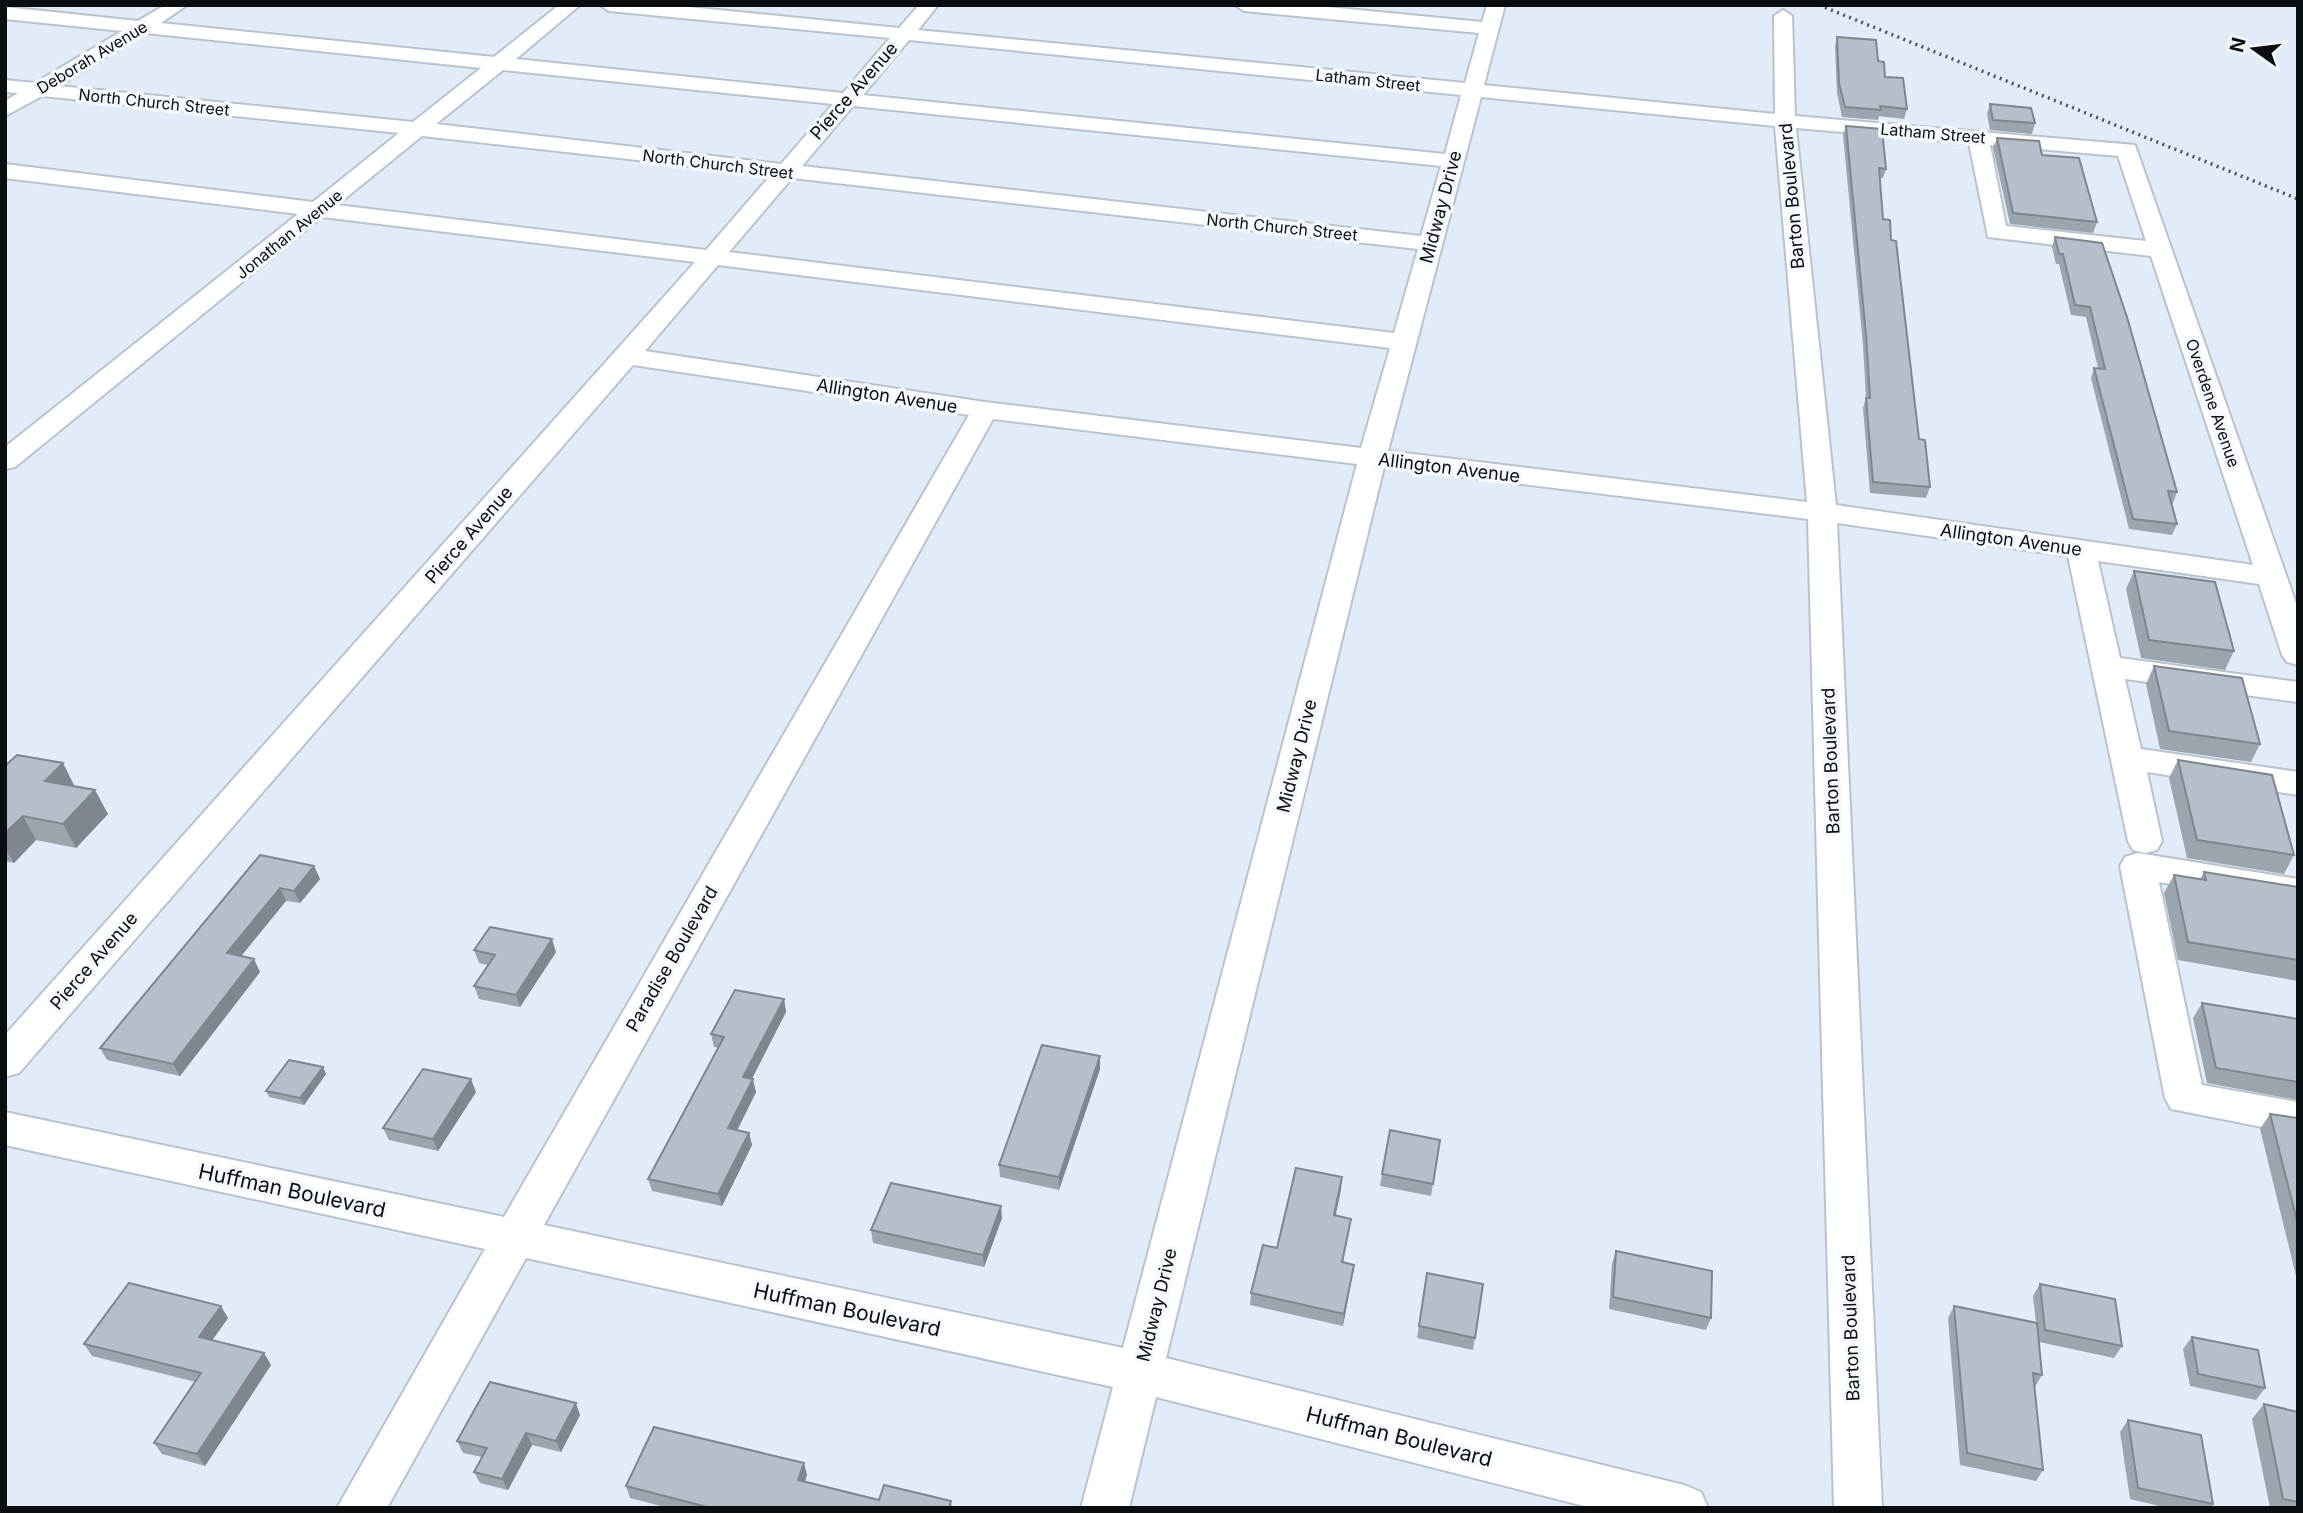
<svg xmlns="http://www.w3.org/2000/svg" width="2303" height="1513" viewBox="0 0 2303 1513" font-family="Inter,sans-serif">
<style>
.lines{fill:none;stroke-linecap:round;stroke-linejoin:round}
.minor-casing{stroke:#b9c3ce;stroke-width:4}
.minor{fill:#fff;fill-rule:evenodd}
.rail{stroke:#4d5358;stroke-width:3.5;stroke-dasharray:2 4.5;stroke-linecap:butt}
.wall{fill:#9ca4ae}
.shaded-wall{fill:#7f868d}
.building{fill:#b5bfca;stroke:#7f868d;stroke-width:2}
.labels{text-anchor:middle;stroke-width:7;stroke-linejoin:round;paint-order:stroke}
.far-street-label{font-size:16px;fill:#0a0e11;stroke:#f5f9fe}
.street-label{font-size:18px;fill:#0a0e11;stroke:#f5f9fe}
.near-street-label{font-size:21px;fill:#0a0e11;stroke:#f5f9fe}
</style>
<rect width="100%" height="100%" fill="#e2ecf8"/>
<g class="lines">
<defs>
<path id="minor" d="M165 5H187L161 23 494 57 559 5H580L516 59 843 93 890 38 609 11 600 5H668L899 28 919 5H938L918 30 1465 83 1479 33 1244 11 1235 5H1307L1482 22 1487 5H1505L1484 85 1775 114 1774 16 1783 10 1792 16 1795 116 2135 145 2298 609V665L2287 662 2282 655 2259 584 2098 561 2120 658 2298 682V702L2125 679 2141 749 2298 772V795L2147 772 2162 841 2157 850 2145 853 2133 850 2128 841 2068 556 1837 523 1882 1508H1834L1808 519 1384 467 1166 1358 1684 1485 1701 1492 1708 1508H1592L1156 1397 1129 1508H1081L1113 1387 526 1258 387 1508H337L485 1249 5 1145V1112L504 1217 969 415 633 365 19 1073 5 1077V1035L695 262 322 217 15 467 5 469V447L298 214 5 178V164L313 202 399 133 42 96 5 116V101L18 93 5 92V80L35 83 122 31 5 19V7L138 21ZM145 33 481 68 413 122 59 86ZM909 40 1461 95 1445 154 863 95ZM503 70 833 104 781 164 436 124ZM1481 97 1775 126 1807 502 1388 451ZM853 106 1441 166 1421 236 802 166ZM1796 128 1969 143 1988 237 2151 256 2253 565 1836 505ZM422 136 771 175 706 250 337 205ZM1990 145 2118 156 2146 241 2006 226ZM792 178 1418 249 1394 333 729 252ZM718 265 1390 348 1361 448 985 402 645 351ZM993 419 1357 464 1123 1348 544 1225Z
M2138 853 2298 879V905L2159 882 2202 1085 2298 1102V1134L2171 1109 2165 1098 2120 866 2125 857Z"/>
</defs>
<use href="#minor" class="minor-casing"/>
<use href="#minor" class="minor"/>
<path class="rail" d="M1819 5 2298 199"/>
</g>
<path class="wall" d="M1837 37 1878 61 1885 77 1907 109 1904 119 1879 116 1878 120 1842 117 1837 93 1835 46Z
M1990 104 2035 123 2032 134 1990 130 1987 114Z
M1846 126 1886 169 1883 178H1880L1883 219 1891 240 1919 439 1930 487 1926 498 1870 493 1863 408 1866 398 1863 345 1843 135Z
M1997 138 2042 155 2097 222 2093 233 2010 224 1993 148Z
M2055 237 2102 243 2177 492 2173 503H2171L2177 524 2172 535 2129 529 2091 378 2094 368H2098L2086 317 2071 315 2059 264H2056L2052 247Z
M2134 571 2234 651 2225 670 2141 658 2126 589Z
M2154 666 2260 744 2251 762 2160 749 2146 684Z
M2178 760 2294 855 2284 874 2187 858 2169 778Z
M5 766 75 786 108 814 76 848 36 840 14 863 5 861Z
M260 855 314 866 320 879 300 903 286 901 241 956 260 972 180 1076 107 1060 100 1048Z
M2204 872 2298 887V981L2178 960 2164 893 2174 875 2200 879Z
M474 950 556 952 520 1007 479 999 474 986 488 965 479 963Z
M784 999 786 1012 752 1079 756 1092 737 1130 749 1133 752 1145 722 1206 652 1191 648 1179 719 1048 714 1047 711 1034Z
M2202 1003 2298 1019V1100L2207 1083 2193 1018Z
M323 1067 326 1074 304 1105 269 1097 266 1091Z
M1100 1069 1059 1190 1000 1177 999 1165Z
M476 1092 438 1151 389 1140 383 1128Z
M2270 1114 2298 1118V1284L2260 1129Z
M1382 1174 1433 1184 1431 1196 1380 1186Z
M1342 1177 1335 1216 1351 1219 1343 1263 1354 1265 1343 1326 1250 1305 1251 1293 1277 1248Z
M1002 1218 984 1267 873 1243 871 1230Z
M1616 1251 1711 1318 1706 1330 1609 1309 1612 1264Z
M1427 1273 1475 1338 1473 1350 1417 1338Z
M2040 1284 2122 1346 2114 1358 2039 1342 2042 1375 2035 1387 2034 1386 2043 1470 2036 1481 1960 1465 1948 1318 1954 1306 2036 1323 2033 1296Z
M228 1318 212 1340 271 1365 205 1466 162 1454 154 1443 196 1382 92 1356 84 1344Z
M2192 1337 2265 1388 2256 1400 2190 1386 2183 1349Z
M2264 1404 2298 1412V1508H2270L2252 1419Z
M580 1415 561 1452 532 1445 508 1490 480 1483 474 1472 482 1457 463 1453 457 1441Z
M2128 1420 2213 1504 2210 1508H2168L2130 1499 2120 1432Z
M807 1475 805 1482 879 1500 951 1501 952 1508H669L630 1498 626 1486Z"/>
<path class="shaded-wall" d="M63 763 75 787 45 781Z
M95 790 108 814 76 848 63 824Z
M23 816 36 840 14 863 5 848V833Z
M314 866 320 879 300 903 294 891Z
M280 888 286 901 233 966 227 953Z
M552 939 556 952 520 1007 516 995Z
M254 959 260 972 180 1076 173 1064Z
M784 999 786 1012 746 1090 743 1077Z
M1100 1056V1069L1059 1190V1177Z
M323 1067 326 1074 304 1105 300 1098Z
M471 1079 476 1092 438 1151 433 1139Z
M753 1079 756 1092 732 1141 728 1128Z
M749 1133 752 1145 722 1206 718 1194Z
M1342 1177 1341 1190 1333 1228 1334 1215Z
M1001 1206 1002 1218 984 1267 983 1255Z
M1354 1265 1352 1277 1343 1326 1344 1314Z
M221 1306 228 1318 206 1349 199 1337Z
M264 1353 271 1365 205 1466 197 1454Z
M576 1403 580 1415 561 1452 556 1441Z
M526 1433 532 1445 508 1490 502 1479Z
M804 1463 807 1475 801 1492 798 1480Z"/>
<path class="building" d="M1837 37 1876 40 1878 61 1884 62 1885 77 1903 78 1907 109 1880 106 1881 110 1845 107 1839 83Z
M1990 104 2031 108 2035 123 1993 120Z
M1846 126 1882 129 1886 169 1879 168 1883 219 1890 220 1891 240 1896 241 1919 439 1925 440 1930 487 1873 482 1866 398H1870L1866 335Z
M1997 138 2039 141 2042 155 2079 158 2097 222 2013 213Z
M2055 237 2102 243 2127 317 2177 492 2168 491 2177 524 2133 519 2094 368 2105 369 2090 307 2075 305 2063 254H2059Z
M2134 571 2215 582 2234 651 2149 640Z
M2154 666 2242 678 2260 744 2169 731Z
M17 755 63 763 45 781 95 790 63 824 23 816 5 833V766Z
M2178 760 2272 775 2294 855 2197 840Z
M260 855 314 866 294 891 280 888 227 953 254 959 173 1064 100 1048Z
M2204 872 2298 887V960L2188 942 2174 875 2206 880Z
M490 927 552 939 516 995 474 986 495 955 474 950Z
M735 990 784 999 743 1077 753 1079 728 1128 749 1133 718 1194 648 1179 724 1037 711 1034Z
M2202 1003 2298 1019V1082L2216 1068Z
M1042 1045 1100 1056 1059 1177 999 1165Z
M289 1060 323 1067 300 1098 266 1091Z
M423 1069 471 1079 433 1139 383 1128Z
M2270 1114 2298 1118V1225Z
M1390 1130 1440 1140 1433 1184 1382 1174Z
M1296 1168 1342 1177 1334 1215 1351 1219 1342 1262 1354 1265 1344 1314 1251 1293 1263 1245 1277 1248Z
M891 1183 1001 1206 983 1255 871 1230Z
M1616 1251 1712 1271 1711 1318 1613 1297Z
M1427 1273 1483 1284 1475 1338 1419 1326Z
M129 1283 221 1306 199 1337 264 1353 197 1454 154 1443 201 1373 84 1344Z
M2040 1284 2115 1299 2122 1346 2045 1330Z
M1954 1306 2037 1323 2042 1375 2033 1373 2043 1470 1967 1453Z
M2192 1337 2258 1350 2265 1388 2198 1374Z
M490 1382 576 1403 556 1441 526 1433 502 1479 474 1472 487 1448 457 1441Z
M2264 1404 2298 1412V1502L2283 1499Z
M2128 1420 2201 1435 2213 1504 2138 1488Z
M654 1427 804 1463 798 1480 879 1500 884 1485 951 1501 949 1508H711L626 1486Z"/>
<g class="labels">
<g class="far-street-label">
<text transform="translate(92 57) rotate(-31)" y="6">Deborah Avenue</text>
<text transform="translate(1368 80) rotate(6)" y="6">Latham Street</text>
<text transform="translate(154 102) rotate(6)" y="6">North Church Street</text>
<text transform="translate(1933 133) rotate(5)" y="6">Latham Street</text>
<text transform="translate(718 164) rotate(7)" y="6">North Church Street</text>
<text transform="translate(1282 227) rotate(6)" y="6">North Church Street</text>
<text transform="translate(289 234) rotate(-39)" y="6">Jonathan Avenue</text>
<text transform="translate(2213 403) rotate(71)" y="6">Overdene Avenue</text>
</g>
<g class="street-label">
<text transform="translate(854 91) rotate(-49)" y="6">Pierce Avenue</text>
<text transform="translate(1792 196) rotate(-95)" y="6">Barton Boulevard</text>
<text transform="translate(1441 207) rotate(-75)" y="6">Midway Drive</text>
<text transform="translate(887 396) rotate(9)" y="6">Allington Avenue</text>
<text transform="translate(1449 468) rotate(7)" y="6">Allington Avenue</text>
<text transform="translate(469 535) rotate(-49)" y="6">Pierce Avenue</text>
<text transform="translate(2011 540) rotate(8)" y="6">Allington Avenue</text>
<text transform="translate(1297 756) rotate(-76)" y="6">Midway Drive</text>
<text transform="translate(1831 761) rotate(-92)" y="6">Barton Boulevard</text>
<text transform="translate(672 959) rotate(-60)" y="6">Paradise Boulevard</text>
<text transform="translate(94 961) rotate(-49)" y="6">Pierce Avenue</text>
<text transform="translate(1157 1305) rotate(-76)" y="6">Midway Drive</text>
<text transform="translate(1851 1328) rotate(-92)" y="6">Barton Boulevard</text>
</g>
<g class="near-street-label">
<text transform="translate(292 1191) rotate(12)" y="7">Huffman Boulevard</text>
<text transform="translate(847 1310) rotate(12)" y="7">Huffman Boulevard</text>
<text transform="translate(1399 1437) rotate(14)" y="7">Huffman Boulevard</text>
</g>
</g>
<rect width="2303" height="1513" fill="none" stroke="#0a0e11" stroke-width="14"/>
<g transform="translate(2254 49) rotate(284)" stroke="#f5f9fe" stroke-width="5" paint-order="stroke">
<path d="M0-5L12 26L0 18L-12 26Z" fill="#0a0e11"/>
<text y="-10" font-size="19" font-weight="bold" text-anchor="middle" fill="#0a0e11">N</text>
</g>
</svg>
